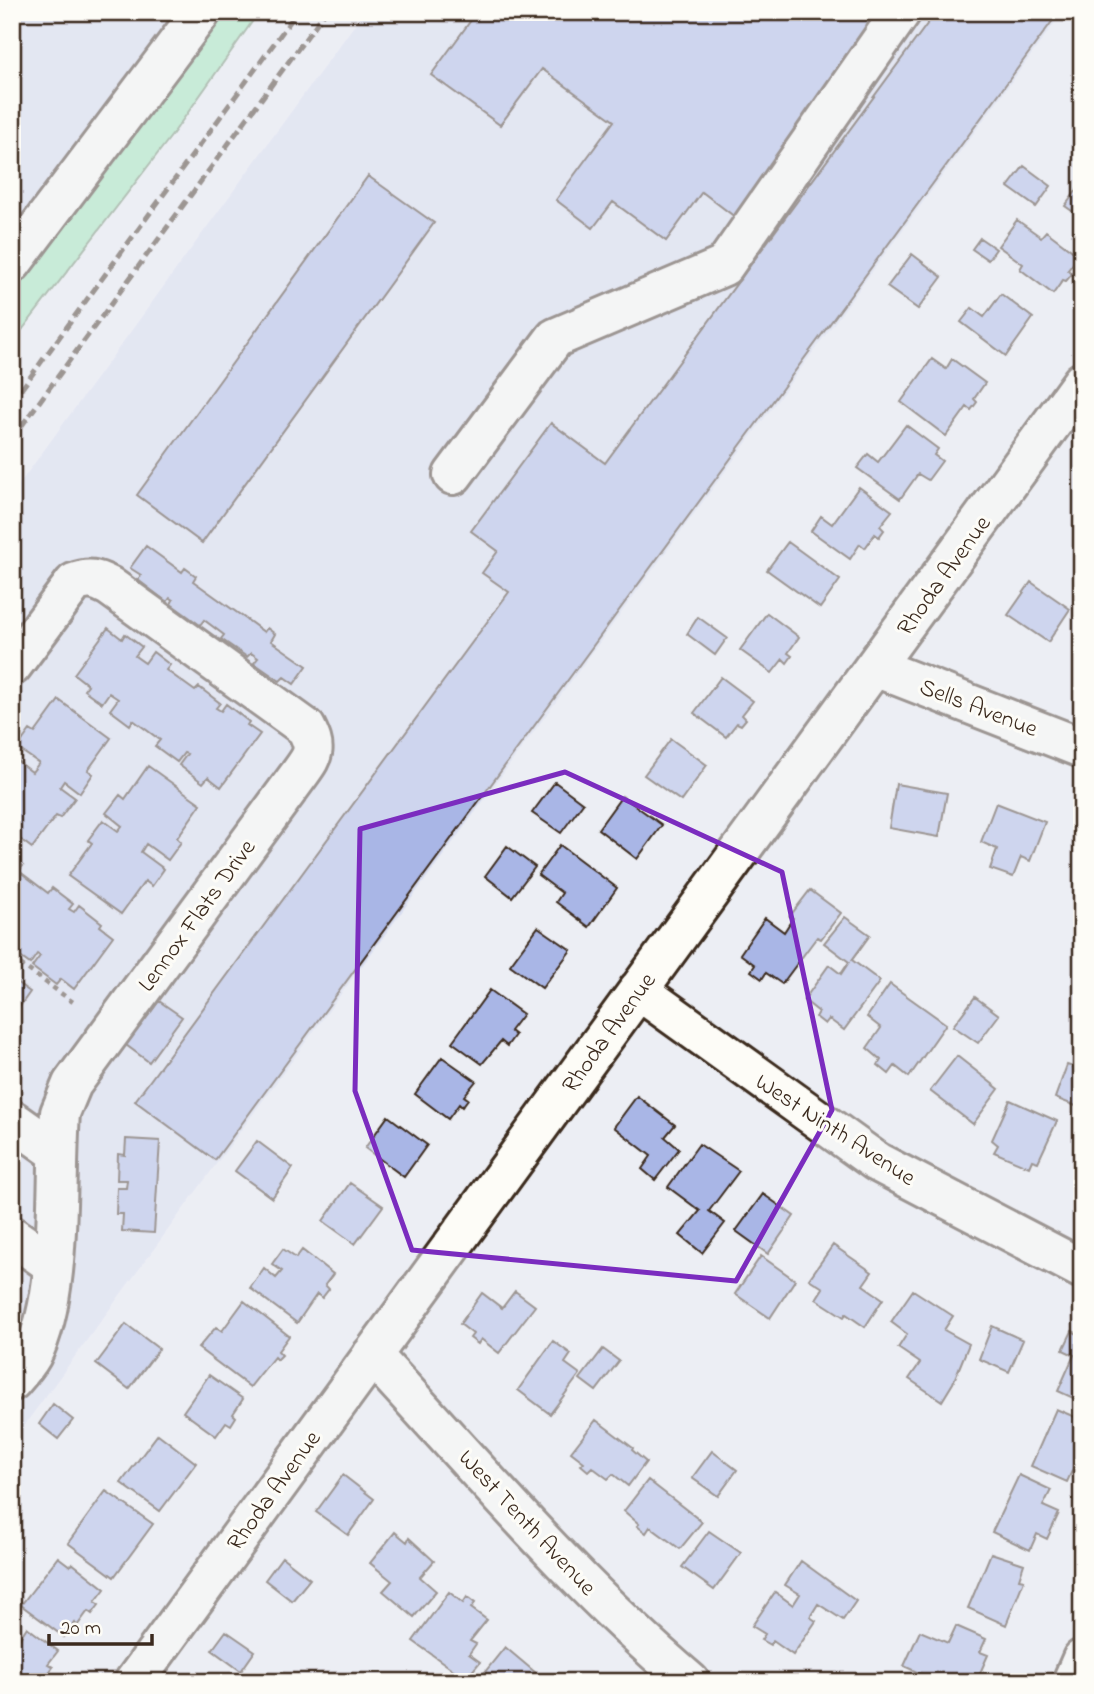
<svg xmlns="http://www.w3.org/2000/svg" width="1094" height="1694" viewBox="0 0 1094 1694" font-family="'Indie Flower',sans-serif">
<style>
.built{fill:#d8ddf0}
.green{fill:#9ce6b5;stroke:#6c886a;stroke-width:2}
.building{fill:#a9b6e6;stroke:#3b2a1e;stroke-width:2}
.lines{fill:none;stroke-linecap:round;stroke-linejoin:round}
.minor-casing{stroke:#3b2a1e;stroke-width:44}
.path{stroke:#3b2a1e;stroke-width:4.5;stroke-dasharray:5 5;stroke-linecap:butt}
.minor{stroke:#fdfcf7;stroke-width:38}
.rail{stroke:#3b2a1e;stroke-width:5;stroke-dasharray:10 5;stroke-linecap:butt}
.marked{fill:none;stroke:#7b2cbf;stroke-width:5;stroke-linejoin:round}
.labels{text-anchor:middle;stroke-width:6;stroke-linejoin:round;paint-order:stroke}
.street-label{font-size:24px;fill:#3b2a1e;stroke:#fdfcf7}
</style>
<rect width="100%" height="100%" fill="#eceef4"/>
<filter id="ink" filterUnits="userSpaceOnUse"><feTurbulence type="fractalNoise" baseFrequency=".0143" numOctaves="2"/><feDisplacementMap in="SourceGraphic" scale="14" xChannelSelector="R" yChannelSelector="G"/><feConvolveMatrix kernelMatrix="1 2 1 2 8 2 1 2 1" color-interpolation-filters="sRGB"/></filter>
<g filter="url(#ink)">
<path class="built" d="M12 12H218L12 294Z
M364 12H1063L12 1442V494Z"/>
<path class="green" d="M218 12H259L172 135 12 343V294Z"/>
<path class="building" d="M477 12H885L735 217 702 192 666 241 613 202 593 228 556 200 614 121 542 69 500 125 431 75Z
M936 12H1059L215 1160 135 1101 509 592 482 573 498 551 471 531 551 423 605 463Z
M1024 166 1051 186 1036 207 1008 187Z
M368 176 434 223 202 543 137 495Z
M1082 183V218L1065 206Z
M1017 220 1041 237 1046 231 1079 256 1068 270 1072 274 1066 281 1063 280 1053 294 1020 269 1023 264 998 246Z
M980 238 996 249 988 260 972 249Z
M912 254 942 277 918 309 887 287Z
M1001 294 1033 318 1006 356 961 322 972 308 984 317Z
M932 359 946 369 952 359 985 383 974 399 977 402 971 410 967 407 946 436 901 402Z
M906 425 938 449 934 455 942 461 928 480 918 474 900 499 857 468 868 454 878 462Z
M859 487 892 511 880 526 884 530 879 537 875 534 865 548 860 544 850 559 811 531 821 516 832 524Z
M788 542 840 580 820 608 767 570Z
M146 546 182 572 185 568 196 576 193 581 264 632 267 628 275 634 271 641 307 666 294 684 284 677 280 681 254 663 258 658 251 653 247 657 221 639 224 635 204 620 200 625 171 604 173 600 170 598 167 602 138 580 141 575 130 568Z
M1031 582 1070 609 1048 642 1008 615Z
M767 613 799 637 788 653 792 656 787 663 783 659 772 673 740 650Z
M698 617 727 638 715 655 687 634Z
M108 628 122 639 125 634 142 647 135 656 145 663 153 652 170 665 166 670 195 691 199 687 220 703 216 708 221 711 226 704 249 722 247 725 260 734 221 787 208 777 203 783 179 765 187 754 184 753 177 762 155 746 160 740 133 720 130 725 110 710 118 699 109 693 102 703 84 690 88 685 74 674Z
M721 677 753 701 742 715 746 719 741 725 737 723 726 737 694 713Z
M59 700 111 738 88 770 93 774 80 793 64 781 60 787 75 798 60 818 56 816 32 848 12 833V757L32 772 39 763 17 748 30 730 35 733Z
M671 739 707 765 681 801 644 775Z
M148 766 201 804 177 838 181 842 168 860 146 844 141 852 164 869 152 886 145 881 121 914 68 876 92 843 88 840 103 820 118 831 122 826 106 813 120 795 125 799Z
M555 782 583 803 561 833 532 813Z
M896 784 947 793 939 837 889 828Z
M622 796 662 825 637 859 598 829Z
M996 803 1045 822 1030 861 1021 857 1013 877 990 869 997 849 981 842Z
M560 845 617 888 589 927 556 902 562 893 538 875Z
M507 846 535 867 512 897 485 876Z
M12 858 23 866 19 871 48 893 52 888 73 904 69 909 74 912 79 905 102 923 100 926 113 936 74 989 61 979 56 985 32 967 40 956 37 954 30 964 12 951Z
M810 890 841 913 821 939 817 937 782 984 766 973 762 979 751 971 755 965 740 954 765 918 784 932 793 918 790 916Z
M845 917 870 935 852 960 880 981 844 1030 829 1019 825 1024 816 1017 819 1012 804 1000 829 965 841 974 849 962 824 943Z
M538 927 571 950 542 988 510 965Z
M12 979 30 992 18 1009 12 1004Z
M890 984 946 1024 909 1077 895 1066 889 1074 878 1065 881 1060 867 1048 881 1028 867 1017Z
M490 990 523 1014 510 1031 515 1035 507 1046 501 1041 482 1064 452 1042Z
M975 997 999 1015 978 1043 953 1026Z
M159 1001 182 1017 149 1062 126 1045Z
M957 1056 999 1089 973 1124 930 1091Z
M442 1057 476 1081 464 1096 468 1099 462 1107 459 1104 448 1119 415 1094Z
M1067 1065 1082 1070 1081 1108 1055 1098Z
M637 1096 675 1125 665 1137 679 1149 655 1180 642 1169 651 1156 614 1127Z
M1010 1100 1057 1121 1038 1162 1032 1160 1029 1167 994 1152 998 1145 992 1140Z
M388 1116 427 1145 404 1177 365 1148Z
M126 1139 160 1141 154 1233 122 1231 123 1214H116L117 1188H126L127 1180H117L118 1154 125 1155Z
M257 1141 293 1168 272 1198 235 1171Z
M699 1144 739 1171 709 1211 725 1223 702 1253 680 1235 700 1211 668 1187Z
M350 1183 383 1206 355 1244 323 1221Z
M763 1194 794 1216 768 1254 736 1231Z
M833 1245 872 1272 863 1285 883 1299 865 1327 846 1314 844 1317 816 1299 823 1288 809 1279Z
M283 1249 296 1258 302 1250 333 1274 325 1285 329 1289 322 1298 317 1294 297 1323 250 1288 264 1268 276 1278 282 1271 272 1264Z
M761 1256 795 1280 770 1318 735 1294Z
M913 1290 953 1316 944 1330 969 1344 953 1383 942 1401 909 1379 920 1363 898 1348 907 1334 891 1322Z
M515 1291 535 1306 499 1353 481 1339 478 1344 470 1338 473 1334 460 1324 482 1293 502 1308Z
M244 1301 289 1336 278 1351 282 1355 277 1360 274 1357 250 1387 198 1348 216 1327 222 1331Z
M126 1324 159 1349 129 1389 96 1364Z
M992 1326 1023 1340 1009 1372 979 1359Z
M1072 1331 1082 1336V1402L1058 1391 1074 1355 1063 1350Z
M553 1341 571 1354 565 1363 580 1374 550 1414 518 1390Z
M603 1349 619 1361 596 1391 580 1379Z
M209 1375 243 1399 233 1414 236 1417 231 1425 226 1422 216 1436 183 1412Z
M53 1404 73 1420 58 1439 39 1424Z
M1056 1409 1082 1420V1449L1067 1482 1031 1466Z
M596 1420 633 1448 632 1450 646 1462 628 1486 613 1474 608 1479 592 1467 588 1471 581 1465 584 1462 571 1452Z
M158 1434 196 1463 160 1511 121 1483Z
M712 1451 737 1470 718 1496 692 1478Z
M343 1475 374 1499 348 1535 316 1512Z
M1019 1475 1051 1490 1043 1506 1059 1513 1047 1539 1037 1534 1030 1550 992 1532Z
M648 1480 702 1522 680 1549 650 1527 646 1533 637 1526 639 1524 624 1511Z
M106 1491 153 1524 114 1577 68 1543Z
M709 1531 741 1553 714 1590 682 1567Z
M395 1532 407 1542 409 1538 434 1561 420 1577 436 1591 414 1617 383 1591 392 1581 370 1563Z
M991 1553 1024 1564 1019 1579 1024 1580 1006 1625 968 1608Z
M58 1557 70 1566 72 1563 105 1589 95 1602 99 1605 92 1614 88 1611 77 1626 75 1623 64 1637 21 1605Z
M282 1557 310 1579 292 1601 265 1580Z
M801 1561 856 1601 843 1620 818 1604 810 1617 816 1621 793 1655 773 1641 770 1645 761 1640 765 1634 752 1626 775 1592 793 1605 800 1594 785 1585Z
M449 1592 463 1603 467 1597 475 1603 471 1608 487 1620 470 1641 476 1644 469 1654 480 1662 466 1679 413 1641Z
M956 1626 986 1639 980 1652 988 1655 976 1682H938L904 1666 920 1631 948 1643Z
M27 1627 58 1651 48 1664 53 1667 45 1678 41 1676 37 1682H12V1637L18 1641Z
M226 1631 255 1651 241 1671 212 1650Z
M505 1647 536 1673 532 1677 538 1682H477Z"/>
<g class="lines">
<defs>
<path id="minor" d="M12 263 201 12
M453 475 555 338 724 266 901 12
M12 666 74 583C89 577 95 579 109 586L306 728C316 748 315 753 301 772L72 1084 60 1113C55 1183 63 1294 32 1355 27 1364 19 1373 12 1381
M875 667 1082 748
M638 990 877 1162 1082 1269
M12 1120 57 1152
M12 1236 53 1265
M372 1355C475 1466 574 1584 690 1682
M134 1682 1082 382
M1072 1682 1082 1659"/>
</defs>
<use href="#minor" class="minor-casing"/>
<path class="path" d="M12 958 73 1002"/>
<use href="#minor" class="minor"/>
<path class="rail" d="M12 402 297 12
M12 439 325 12"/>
</g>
</g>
<path d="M0 0H1094V1694H0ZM565 772 782 872 832 1110 736 1281 412 1250 355 1091 360 829Z" fill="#eceef4" fill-opacity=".55" fill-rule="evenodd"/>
<path class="marked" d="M565 772 782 872 832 1110 736 1281 412 1250 355 1091 360 829Z"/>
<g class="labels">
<g class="street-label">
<text transform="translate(943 575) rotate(-54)" y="8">Rhoda Avenue</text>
<text transform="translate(979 707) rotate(21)" y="8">Sells Avenue</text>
<text transform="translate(196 915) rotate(-54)" y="8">Lennox Flats Drive</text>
<text transform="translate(608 1032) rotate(-54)" y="8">Rhoda Avenue</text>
<text transform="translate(836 1129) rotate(33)" y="8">West Ninth Avenue</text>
<text transform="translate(273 1490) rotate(-54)" y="8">Rhoda Avenue</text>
<text transform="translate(528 1522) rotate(47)" y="8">West Tenth Avenue</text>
</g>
</g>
<rect width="1094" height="1694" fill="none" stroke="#fdfcf7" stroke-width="42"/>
<rect x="21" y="21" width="1052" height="1652" fill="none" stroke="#3b2a1e" stroke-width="2.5" filter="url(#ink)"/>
<path d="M49 1634v10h103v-10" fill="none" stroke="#3b2a1e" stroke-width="3.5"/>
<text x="60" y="1634" font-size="21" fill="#3b2a1e" stroke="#fdfcf7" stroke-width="5" paint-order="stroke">20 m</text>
</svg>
